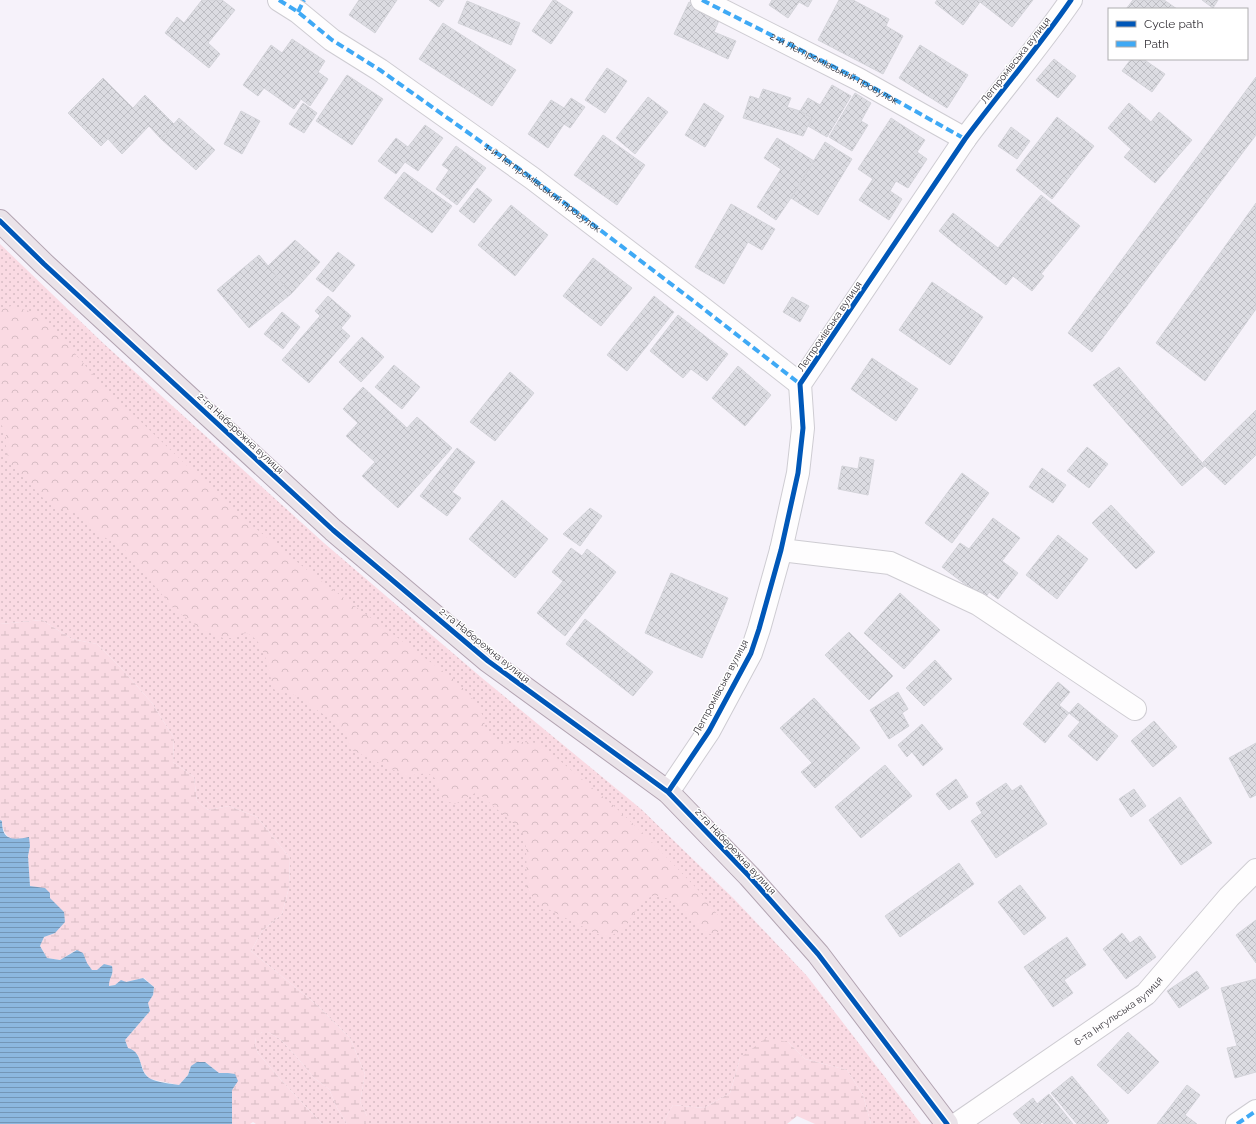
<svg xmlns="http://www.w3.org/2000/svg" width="1256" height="1124" viewBox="0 0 1256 1124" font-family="Raleway,sans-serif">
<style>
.grass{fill:url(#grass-dots)}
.forest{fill:url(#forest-crowns)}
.wetland{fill:url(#wetland-marsh)}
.water{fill:url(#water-rules)}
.building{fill:url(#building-cross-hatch);stroke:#d4d4da}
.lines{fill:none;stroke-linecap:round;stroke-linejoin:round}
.minor-casing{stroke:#ceccd2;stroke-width:24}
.major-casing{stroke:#b2a3b1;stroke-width:24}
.minor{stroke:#fefdfe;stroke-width:22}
.major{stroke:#eae3e9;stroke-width:22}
.quiet{stroke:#3fa9f5;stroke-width:4;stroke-dasharray:8 4;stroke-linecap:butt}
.cycleway-casing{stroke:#fff;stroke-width:8}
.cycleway{stroke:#0057b8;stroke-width:5}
.labels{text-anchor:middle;stroke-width:3;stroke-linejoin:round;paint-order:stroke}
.street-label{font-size:10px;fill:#353238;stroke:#fff}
</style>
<defs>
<pattern id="grass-dots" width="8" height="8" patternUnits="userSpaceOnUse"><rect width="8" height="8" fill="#fadae3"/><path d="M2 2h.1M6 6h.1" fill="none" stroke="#d7bcc4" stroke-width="1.8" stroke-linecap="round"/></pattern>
<pattern id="forest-crowns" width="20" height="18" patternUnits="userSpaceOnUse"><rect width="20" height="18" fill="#fadae3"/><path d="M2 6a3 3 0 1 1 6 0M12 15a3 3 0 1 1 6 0" fill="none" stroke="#d7bcc4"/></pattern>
<pattern id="wetland-marsh" width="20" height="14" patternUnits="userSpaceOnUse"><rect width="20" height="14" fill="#fadae3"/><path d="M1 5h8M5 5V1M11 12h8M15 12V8" fill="none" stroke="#d7bcc4"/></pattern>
<pattern id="water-rules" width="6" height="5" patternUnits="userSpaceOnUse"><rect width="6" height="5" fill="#8cb8df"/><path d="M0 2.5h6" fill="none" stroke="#7396b6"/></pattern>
<pattern id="building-cross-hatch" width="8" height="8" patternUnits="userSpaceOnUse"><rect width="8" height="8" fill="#dcdce2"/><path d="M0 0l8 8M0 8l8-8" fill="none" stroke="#bdbdc3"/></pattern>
</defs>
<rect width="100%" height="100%" fill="#f6f2fa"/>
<path class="grass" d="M0 244 103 343 324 543 482 678 641 809 734 899 807 976 921 1124H871L863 1095 847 1070 805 1059 788 1042 740 1058 730 1093 704 1108 673 1105 662 1124H367V1116L360 1102 365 1074 350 1038 317 1005 251 951 262 931 282 914 289 887 290 858 257 817 229 806 208 810 197 801 194 777 173 762 174 738 152 703 121 668 97 644 72 639 42 620 0 624Z
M262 1032H268L280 1039 296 1056 314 1078 329 1089 337 1108 347 1124H322L282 1081 258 1053 255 1045 256 1036Z"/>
<path class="forest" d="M11 306 39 314 52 326 100 383 239 515 317 578 452 678 470 695 482 714 486 729 496 740 505 744 522 742 539 743 615 807 645 835 701 893 720 918 719 923 720 930 714 935 702 932 669 899 654 895 642 902 623 930 610 936 597 934 538 904 527 889 526 847 522 831 483 797 477 792 455 804 446 801 440 795 436 779 428 773 406 776 350 749 348 739 342 727 314 708 299 696 276 691 272 687C271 675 265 650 257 641 255 638 250 635 247 633L238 634 234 638H223L202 630 174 609 123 548 97 533 77 514 57 507 43 498 9 463 6 446V432L0 423V310Z"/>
<path class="wetland" d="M42 620 72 639 97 644 121 668 152 703 174 738 173 762 194 777 197 801 208 810 229 806 257 817 290 858 289 887 282 914 262 931 251 951 317 1005 350 1038 365 1074 360 1102 367 1116V1124H347L337 1108 329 1089 314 1078 296 1056 280 1039 268 1032H262L256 1037 255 1045 258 1053 282 1081 322 1124H256L253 1122 250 1124H232V1090L228 1073H219L205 1062 191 1066 188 1075 179 1085 150 1079 144 1072 138 1055 128 1048 125 1040 150 1011 148 1003 153 995 154 987 144 978 126 982 121 981 115 985 109 986V979L113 972 92 970 76 950 60 960 47 958 40 946 44 937 55 933V904L50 898 30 886 28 856 30 846C16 841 2 839 2 821L0 820V624Z
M766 1038 788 1042 805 1059 847 1070 863 1095 871 1124H815L797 1116 787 1124H662L673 1105 704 1108 730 1093 740 1058Z"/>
<path class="water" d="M0 820 2 821C2 841 13 840 29 837L30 846 28 856 30 886 45 888 50 893V898L64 912 65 922 55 933 44 937 40 946 47 958 60 960 77 950 83 953 87 963 92 970H97L104 964 112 966C114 976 109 977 109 986L115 985 121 980 126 982 143 978 154 987 153 995 148 1003 150 1011 125 1040 128 1048C145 1053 137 1072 151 1079 156 1082 172 1084 179 1085L188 1075 191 1066 197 1062H205L219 1073H228L235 1074 238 1081 232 1090V1124H0Z"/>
<path class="building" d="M202 0H222L235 10 208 43 220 54 209 68 165 33 177 17 184 23Z
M359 0H397L375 33 349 15Z
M429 0H444L439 7Z
M553 0H555L573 12 551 44 532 31Z
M772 0H812L808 7 799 2 788 18 769 5Z
M839 0H853L889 19 886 26 903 36 883 74 818 40Z
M937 0H1033L1012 27 980 2 963 25 935 3Z
M1133 0H1164L1177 9H1126Z
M1202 0H1218L1213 8Z
M467 1 520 23 511 45 458 23Z
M689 2 721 16 714 32 736 41 728 59 674 34Z
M443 23 516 70 492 106 419 59Z
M292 39 325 61 318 72 328 79 310 106 301 99 294 109 264 88 258 96 243 85 271 45 282 53Z
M920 45 968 75 947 108 899 78Z
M1054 59 1076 76 1058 98 1036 80Z
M1131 59H1143L1165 74 1152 92 1122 71Z
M607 68 627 81 605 113 585 100Z
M347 75 383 99 352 145 316 121Z
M1256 77V135L1092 352 1068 333Z
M103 78 133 108 145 95 174 124 161 139 149 126 122 154 108 139 101 146 68 113Z
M832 85 851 96 827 137 808 126 812 118 800 111 808 98 820 105Z
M763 89 791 98 787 107 800 111 812 118 803 136 743 118 750 96 759 99Z
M855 93 871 103 861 121 868 125 852 151 829 137Z
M648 97 668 112 635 154 616 138Z
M571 98 585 107 570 128 564 124 548 148 528 134 551 100 564 108Z
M303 103 317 113 304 133 289 124Z
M704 103 724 116 705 147 685 135Z
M1129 103 1151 122 1159 112 1192 140 1155 183 1124 157 1131 149 1108 128Z
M241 111 260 121 242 154 224 144Z
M1057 117 1094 146 1052 199 1016 170Z
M179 118 215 150 196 170 161 139Z
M891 118 925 140 917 152 927 159 908 188 896 181 890 191 902 199 889 220 859 200 873 179 858 169Z
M425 125 443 138 418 171 405 162 396 174 378 161 396 138 408 147Z
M1011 127 1030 141 1017 159 998 146Z
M603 135 645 165 617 205 574 175Z
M777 138 814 161 791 198 776 220 757 207 781 169 764 158Z
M825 142 852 159 818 215 791 198Z
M456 146 486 168 457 205 436 189 449 170 442 165Z
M404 172 452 206 432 233 384 198Z
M477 188 492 200 474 223 459 211Z
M1041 195 1080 226 1041 274 1044 276 1032 291 1013 276 1006 285 939 231 953 213 998 248Z
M1256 203V309L1205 381 1156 343Z
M731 204 775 229 762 250 748 242 724 284 695 267Z
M511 205 548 235 515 276 478 245Z
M295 240 320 262 291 294 268 266Z
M338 252 355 265 333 292 316 279Z
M259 255 291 294 249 328 217 290Z
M593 258 632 288 601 326 563 296Z
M932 282 983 317 950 365 899 330Z
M328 296 351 316 341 328 350 336 309 383 282 360 320 316 315 311Z
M654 296 674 312 627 371 607 355Z
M792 297 809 306 800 322 783 312Z
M282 312 300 327 283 349 264 334Z
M678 315 728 354 707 381 691 369 683 378 650 351Z
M362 337 384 357 361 382 339 362Z
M872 358 918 389 896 421 851 389Z
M394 365 420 387 402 409 375 387Z
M738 366 771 395 745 426 712 398Z
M1119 367 1205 466 1182 486 1093 385Z
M510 372 534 393 495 441 470 422Z
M363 387 407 428 417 417 452 448 398 508 362 476 375 462 346 436 358 423 343 409Z
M1256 410V455L1225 485 1205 466 1203 462Z
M1087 447 1108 464 1089 488 1067 471Z
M457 448 475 462 452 492 461 498 447 516 420 496Z
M860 457 874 460 868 495 838 489 842 466 858 469Z
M1042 468 1066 485 1053 503 1029 487Z
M962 473 989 493 952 543 925 523Z
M502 500 548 539 515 578 469 539Z
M1111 505 1155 552 1136 569 1092 523Z
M590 508 602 516 580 546 563 534Z
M993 518 1020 538 1002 561 1018 573 998 599 989 592 985 599 942 567 960 543 969 549Z
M1058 535 1088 559 1057 599 1026 575Z
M571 548 582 556 587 549 616 572 565 636 537 613 563 581 552 572Z
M671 573 728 598 702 658 645 633Z
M900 593 940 630 904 669 864 633Z
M585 619 653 672 633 696 566 644Z
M849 632 893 676 869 700 825 655Z
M935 660 952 679 924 706 906 688Z
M1058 682 1070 692 1059 705 1069 713 1045 743 1023 724Z
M898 692 908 709 902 713 909 726 889 739 870 710Z
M814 698 860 748 815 788 801 772 812 763 780 728Z
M1078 703 1118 736 1097 761 1068 736 1080 722 1069 713Z
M1154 721 1177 747 1153 767 1131 741Z
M922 724 943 749 923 766 912 752 907 757 898 745Z
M1256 743V795L1250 798 1229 758Z
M885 765 912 796 861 838 835 807Z
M956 779 968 797 949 810 936 794Z
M1006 783 1012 791 1021 785 1047 824 996 858 971 821 982 813 976 803Z
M1134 789 1146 806 1131 817 1119 799Z
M1180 797 1212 843 1181 865 1149 820Z
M959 863 974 884 900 937 885 916Z
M1020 885 1046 918 1024 935 998 902Z
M1256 920V963L1236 935Z
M1122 933 1130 943 1140 936 1156 957 1126 979 1103 949Z
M1067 937 1086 965 1064 980 1073 993 1053 1007 1024 967Z
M1197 971 1209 988 1179 1008 1167 991Z
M1256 979V1072L1235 1078 1227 1048 1237 1046 1221 988Z
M1128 1032 1159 1062 1128 1094 1097 1065Z
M1072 1076 1109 1121 1106 1124H1077L1051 1093Z
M1187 1085 1200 1095 1185 1115 1197 1124H1157Z
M1049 1094 1073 1124H1044L1042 1122 1040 1124H1021L1013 1114 1033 1098 1037 1104Z"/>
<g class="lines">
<defs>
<g id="minor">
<path id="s1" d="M279 0 298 12 332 40 380 70 532 178 696 303 800 384"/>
<path id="s2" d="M702 0 858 79 965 139"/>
<path d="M781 550 890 563 978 604 1135 709"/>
<path d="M668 792 709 731 751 653 759 629 781 550 798 473 803 428 800 384 965 139C1000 92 1038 48 1071 0"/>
<path id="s3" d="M957 1124 1146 994 1229 897 1256 870"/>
<path d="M1237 1124 1256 1111"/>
</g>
<path id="major" d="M0 221 44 264 333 530 488 661 668 792 749 876 818 954 947 1124"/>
</defs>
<use href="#minor" class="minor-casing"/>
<use href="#major" class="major-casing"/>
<use href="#minor" class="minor"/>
<use href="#major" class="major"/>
<path class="quiet" d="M279 0 298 12 332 40 380 70 532 178 696 303 800 384
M702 0 858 79 965 139
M298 12 304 0
M1237 1124 1256 1111"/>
<defs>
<path id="cycleway" d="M0 221 44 264 333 530 488 661 668 792 749 876 818 954 947 1124
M668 792 709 731 751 653 759 629 781 550 798 473 803 428 800 384 965 139C1000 92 1038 48 1071 0"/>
</defs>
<use href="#cycleway" class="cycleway-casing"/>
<use href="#cycleway" class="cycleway"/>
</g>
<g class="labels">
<g class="street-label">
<text transform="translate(1015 60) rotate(-52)" y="4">Легпромівська вулиця</text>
<text dy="4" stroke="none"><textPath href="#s2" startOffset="149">2-й Легпромівський провулок</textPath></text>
<text dy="4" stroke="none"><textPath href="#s1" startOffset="324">1-й Легпромівський провулок</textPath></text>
<text transform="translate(829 326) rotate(-56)" y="4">Легпромівська вулиця</text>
<text transform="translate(241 433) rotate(43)" y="4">2-га Набережна вулиця</text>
<text transform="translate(485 645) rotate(39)" y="4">2-га Набережна вулиця</text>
<text transform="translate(720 687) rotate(-62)" y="4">Легпромівська вулиця</text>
<text transform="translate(736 851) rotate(47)" y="4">2-га Набережна вулиця</text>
<text dy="4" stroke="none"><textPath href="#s3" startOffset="197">6-та Інгульська вулиця</textPath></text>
</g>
</g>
<rect x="1108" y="8" width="140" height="52" fill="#ffffff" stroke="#aeadaf"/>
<rect x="1116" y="21" width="20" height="6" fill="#0057b8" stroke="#aeadaf"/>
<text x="1144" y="28" font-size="12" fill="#353238">Cycle path</text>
<rect x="1116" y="41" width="20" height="6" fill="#3fa9f5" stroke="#aeadaf"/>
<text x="1144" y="48" font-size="12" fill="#353238">Path</text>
</svg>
